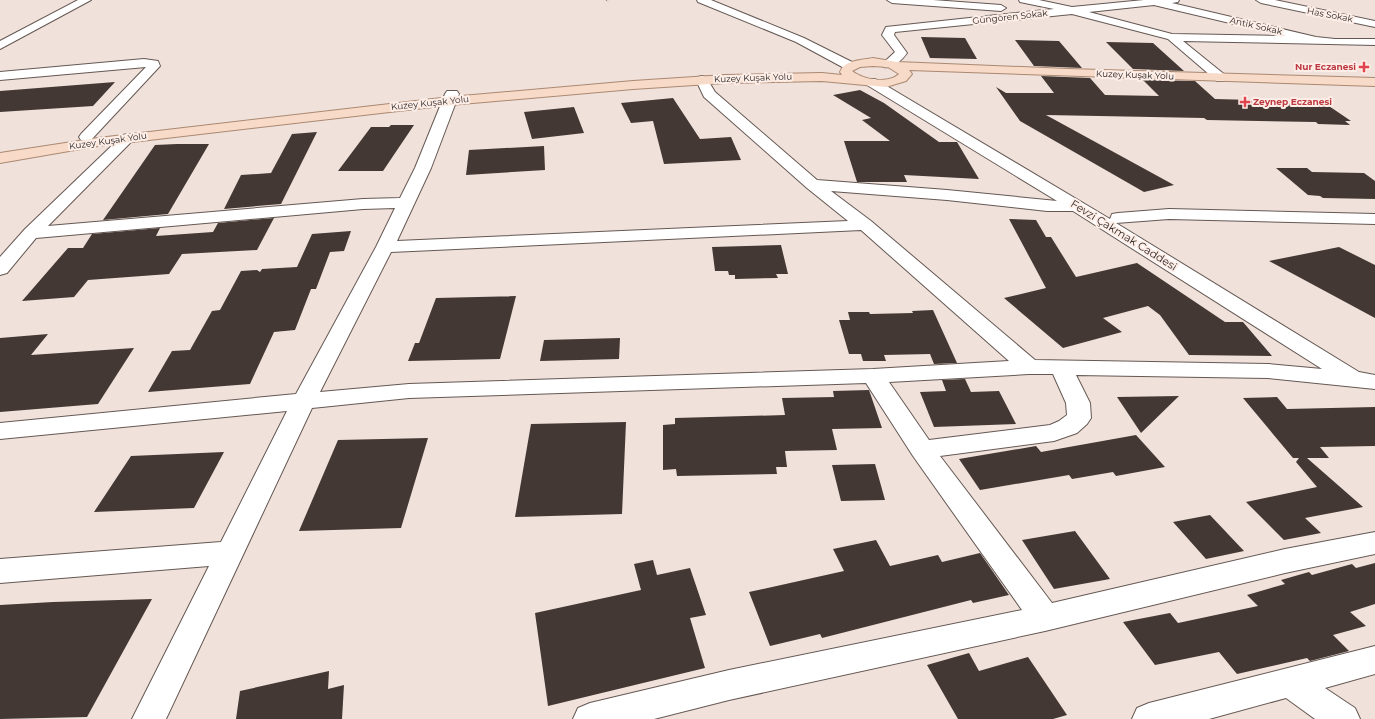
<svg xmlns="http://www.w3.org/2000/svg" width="1375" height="719" viewBox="0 0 1375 719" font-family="Montserrat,sans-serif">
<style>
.building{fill:#433833}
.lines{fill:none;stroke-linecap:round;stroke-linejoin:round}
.minor-casing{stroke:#655853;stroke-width:2}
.major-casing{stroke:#aa8972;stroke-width:2}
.path{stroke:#867c78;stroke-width:1.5;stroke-dasharray:1 1;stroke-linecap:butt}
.minor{fill:#fff;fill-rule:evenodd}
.major{fill:#f7dac7;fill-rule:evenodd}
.health-dot{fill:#e0444e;stroke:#feeee8;stroke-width:1.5}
.labels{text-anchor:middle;stroke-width:4;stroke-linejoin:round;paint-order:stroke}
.far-street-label{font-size:9px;fill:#241f1c;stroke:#feeee8}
.far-health-label{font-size:9px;font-weight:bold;fill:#be3a42;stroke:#feeee8;text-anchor:end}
.street-label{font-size:11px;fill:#241f1c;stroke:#feeee8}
</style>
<rect width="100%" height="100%" fill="#f0e1db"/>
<path class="building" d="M921 37 965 38 977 59 930 58Z
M1015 40 1059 41 1082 68 1034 66Z
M1106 42 1153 43 1184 71 1133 69Z
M1041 76 1090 78 1105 95 1159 96 1143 80 1195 81 1215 99 1323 102 1351 121H1345L1350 125 1318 124 1316 122 1207 120 1204 118 1046 115 1174 185 1144 192 1020 121 996 87 1006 93H1054Z
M115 82 93 106 0 112V91Z
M860 90 884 103 939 142H957L979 179 904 175 907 182H857L844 141H890L862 120 871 118 833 95Z
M673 98 700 139 731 137 741 160 664 164 653 121 631 123 621 103Z
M574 107 584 133 532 139 524 112Z
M391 125H414L383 171H338L371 127H389Z
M317 132 281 204 224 209 241 175 271 173 292 134Z
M177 144H209L168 214 103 220 155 145Z
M544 146 545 170 466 175 469 150Z
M1276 168H1307L1312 172 1364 173 1375 181V199L1323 198 1320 196 1308 195Z
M274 218 257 250 182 254 169 274 88 280 74 297 22 301 68 248H83L92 234 160 228 156 236 213 232 218 223Z
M1009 219 1036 220 1046 237H1051L1076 277 1137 263 1225 322H1243L1272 356 1189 355 1160 315 1148 306 1103 318 1122 332 1063 348 1004 298 1046 288Z
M351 231 344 251 330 252 316 289H311L295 330 274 332 250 384 148 392 172 351 190 350 212 311 220 310 241 271 257 270 260 272 262 269 297 267 312 234Z
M781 245 788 274H776L778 278 735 279V275H729L728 271H715L712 247Z
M1339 247 1375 265V318L1269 261Z
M516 296 500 359 408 361 415 343H419L436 298Z
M933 310 957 363 934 364 930 354 884 355 886 361H863L861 354H849L839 320H850L848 312H869L870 314 913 313 912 311Z
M48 334 31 355 134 348 98 404 0 412V338Z
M620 338 619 359 540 361 544 340Z
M965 379 971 392 999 391 1016 424 934 427 920 392 946 391 942 380Z
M869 390 882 428 832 429 837 450 785 451 787 467H776L777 474 677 476 676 469 663 470V425L675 424V418L785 415 782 398 834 397 833 391Z
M1179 396 1141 433 1117 397Z
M1277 397 1287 409 1375 407V446L1320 447 1329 458H1307L1363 507 1305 518 1321 533 1284 540 1246 502 1317 487 1296 462 1299 458H1293L1243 398Z
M626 422 622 514 515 517 531 424Z
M1136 435 1165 467 1116 476 1113 472 1072 479 1069 475 980 490 959 459 1036 446 1041 452Z
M428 438 401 528 299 531 338 440Z
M224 452 194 508 94 512 131 456Z
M875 464 885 500 841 501 832 465Z
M1210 515 1244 551 1206 559 1173 522Z
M1075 531 1110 579 1054 589 1022 540Z
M876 540 890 566 938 555 942 562 980 553 1009 595 973 603 971 600 822 638 820 634 770 646 749 592 844 571 833 549Z
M653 560 657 575 690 568 706 615 690 618 705 668 548 706 535 613 641 590 634 564Z
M1375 563V604L1350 612 1366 626 1333 635 1349 651 1310 661 1307 658 1237 674 1219 652 1155 665 1123 622 1170 613 1178 623 1258 606 1247 595 1285 584 1281 580 1309 572 1312 575 1352 564 1356 568Z
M152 599 87 717 0 719V605L53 602Z
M969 653 979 671 1028 657 1067 715 1053 719H958L927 665Z
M329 671 328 689 344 685 342 719H236L240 691Z"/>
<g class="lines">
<defs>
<path id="minor" d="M78 0H91L0 49V41Z
M697 0H711L804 38 854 63 856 66 854 69H846L796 42 698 2Z
M887 0H933L1001 5 1006 8 1001 11 892 3Z
M1019 0H1039L1072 7 1144 0H1179L1178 2 1172 3 1316 37 1335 39H1375V45L1183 41 1225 75 1227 78 1225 81H1217L1168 39 1072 14 895 32 894 35 907 53C902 60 893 69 884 67L882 64 895 52 882 35 886 27 1054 9 1020 2ZM1154 5 1158 6 1285 36 1172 34 1089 12Z
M1256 0H1275L1375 21V27L1261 3Z
M144 59 158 61 160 66 91 140 86 141 81 140 79 137 81 134 146 67 0 80V72Z
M702 76 706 77 715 92 817 180 947 190 1057 201 867 85 865 82 867 79H875L1110 219 1112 214 1118 213 1169 209 1375 214V224L1169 219 1116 223 1359 372 1375 375V389L1268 378 1076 375 1090 403 1091 418 1087 424 1077 433 1054 441 940 456 1052 603 1285 549 1375 532V554L1285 573 1045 631 729 700 654 719H573L578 708 590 703 729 670 1022 610 913 456 866 383 409 398 312 408 166 719H132L209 566 0 583V559L221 542 287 411 0 439V423L296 394 376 247 395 208 363 209 36 238 7 273 0 275V257L25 229 123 135 128 134 133 135 135 138 48 226 363 199 400 198 415 168 445 94 447 91H457L459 94 431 168 397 241 848 221 807 188 704 97 696 80 698 77ZM831 191 947 200 1047 211H1073L1322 369 1268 364 1035 360 871 221ZM861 230 1009 361 873 369 409 384 320 392 391 252ZM1029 374H1053L1066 403 1067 415 1059 421 1050 425 929 440 889 382Z
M1375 646V674L1325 688 1355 708 1360 719H1315L1286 698 1209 719H1132L1137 708 1149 703Z"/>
<path id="major" d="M873 58 897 62 1068 69 1375 78V86L909 70 912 74 906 81 886 87 822 81 725 83 633 89 450 105 98 146 0 163V153L98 138 450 97 633 81 725 75 822 73 842 75 840 72C844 60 862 60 873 58ZM873 66 888 67 899 74C888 84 864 80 852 71L860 67Z"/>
</defs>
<use href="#minor" class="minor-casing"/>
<use href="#major" class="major-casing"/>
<path class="path" d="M606 0 608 1"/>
<use href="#minor" class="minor"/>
<use href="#major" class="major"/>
</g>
<g class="health-dot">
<path d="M1362 61h4v4h4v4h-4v4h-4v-4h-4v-4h4z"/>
<path d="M1243 96h4v4h4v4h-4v4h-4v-4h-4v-4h4z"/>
</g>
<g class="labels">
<g class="far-street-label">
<text transform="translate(1330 15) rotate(11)" y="3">Has Sokak</text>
<text transform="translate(1010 17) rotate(-6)" y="3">Güngören Sokak</text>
<text transform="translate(1256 26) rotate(13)" y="3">Antik Sokak</text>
<text transform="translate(1135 75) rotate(2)" y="3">Kuzey Kuşak Yolu</text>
<text transform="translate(753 78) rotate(-2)" y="3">Kuzey Kuşak Yolu</text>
<text transform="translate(430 103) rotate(-6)" y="3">Kuzey Kuşak Yolu</text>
<text transform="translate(108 141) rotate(-8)" y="3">Kuzey Kuşak Yolu</text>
</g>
<g class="far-health-label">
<text x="1356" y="70">Nur Eczanesi</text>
<text x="1253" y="105" text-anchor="start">Zeynep Eczanesi</text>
</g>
<g class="street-label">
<text transform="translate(1124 235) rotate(32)" y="4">Fevzi Çakmak Caddesi</text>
</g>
</g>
</svg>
